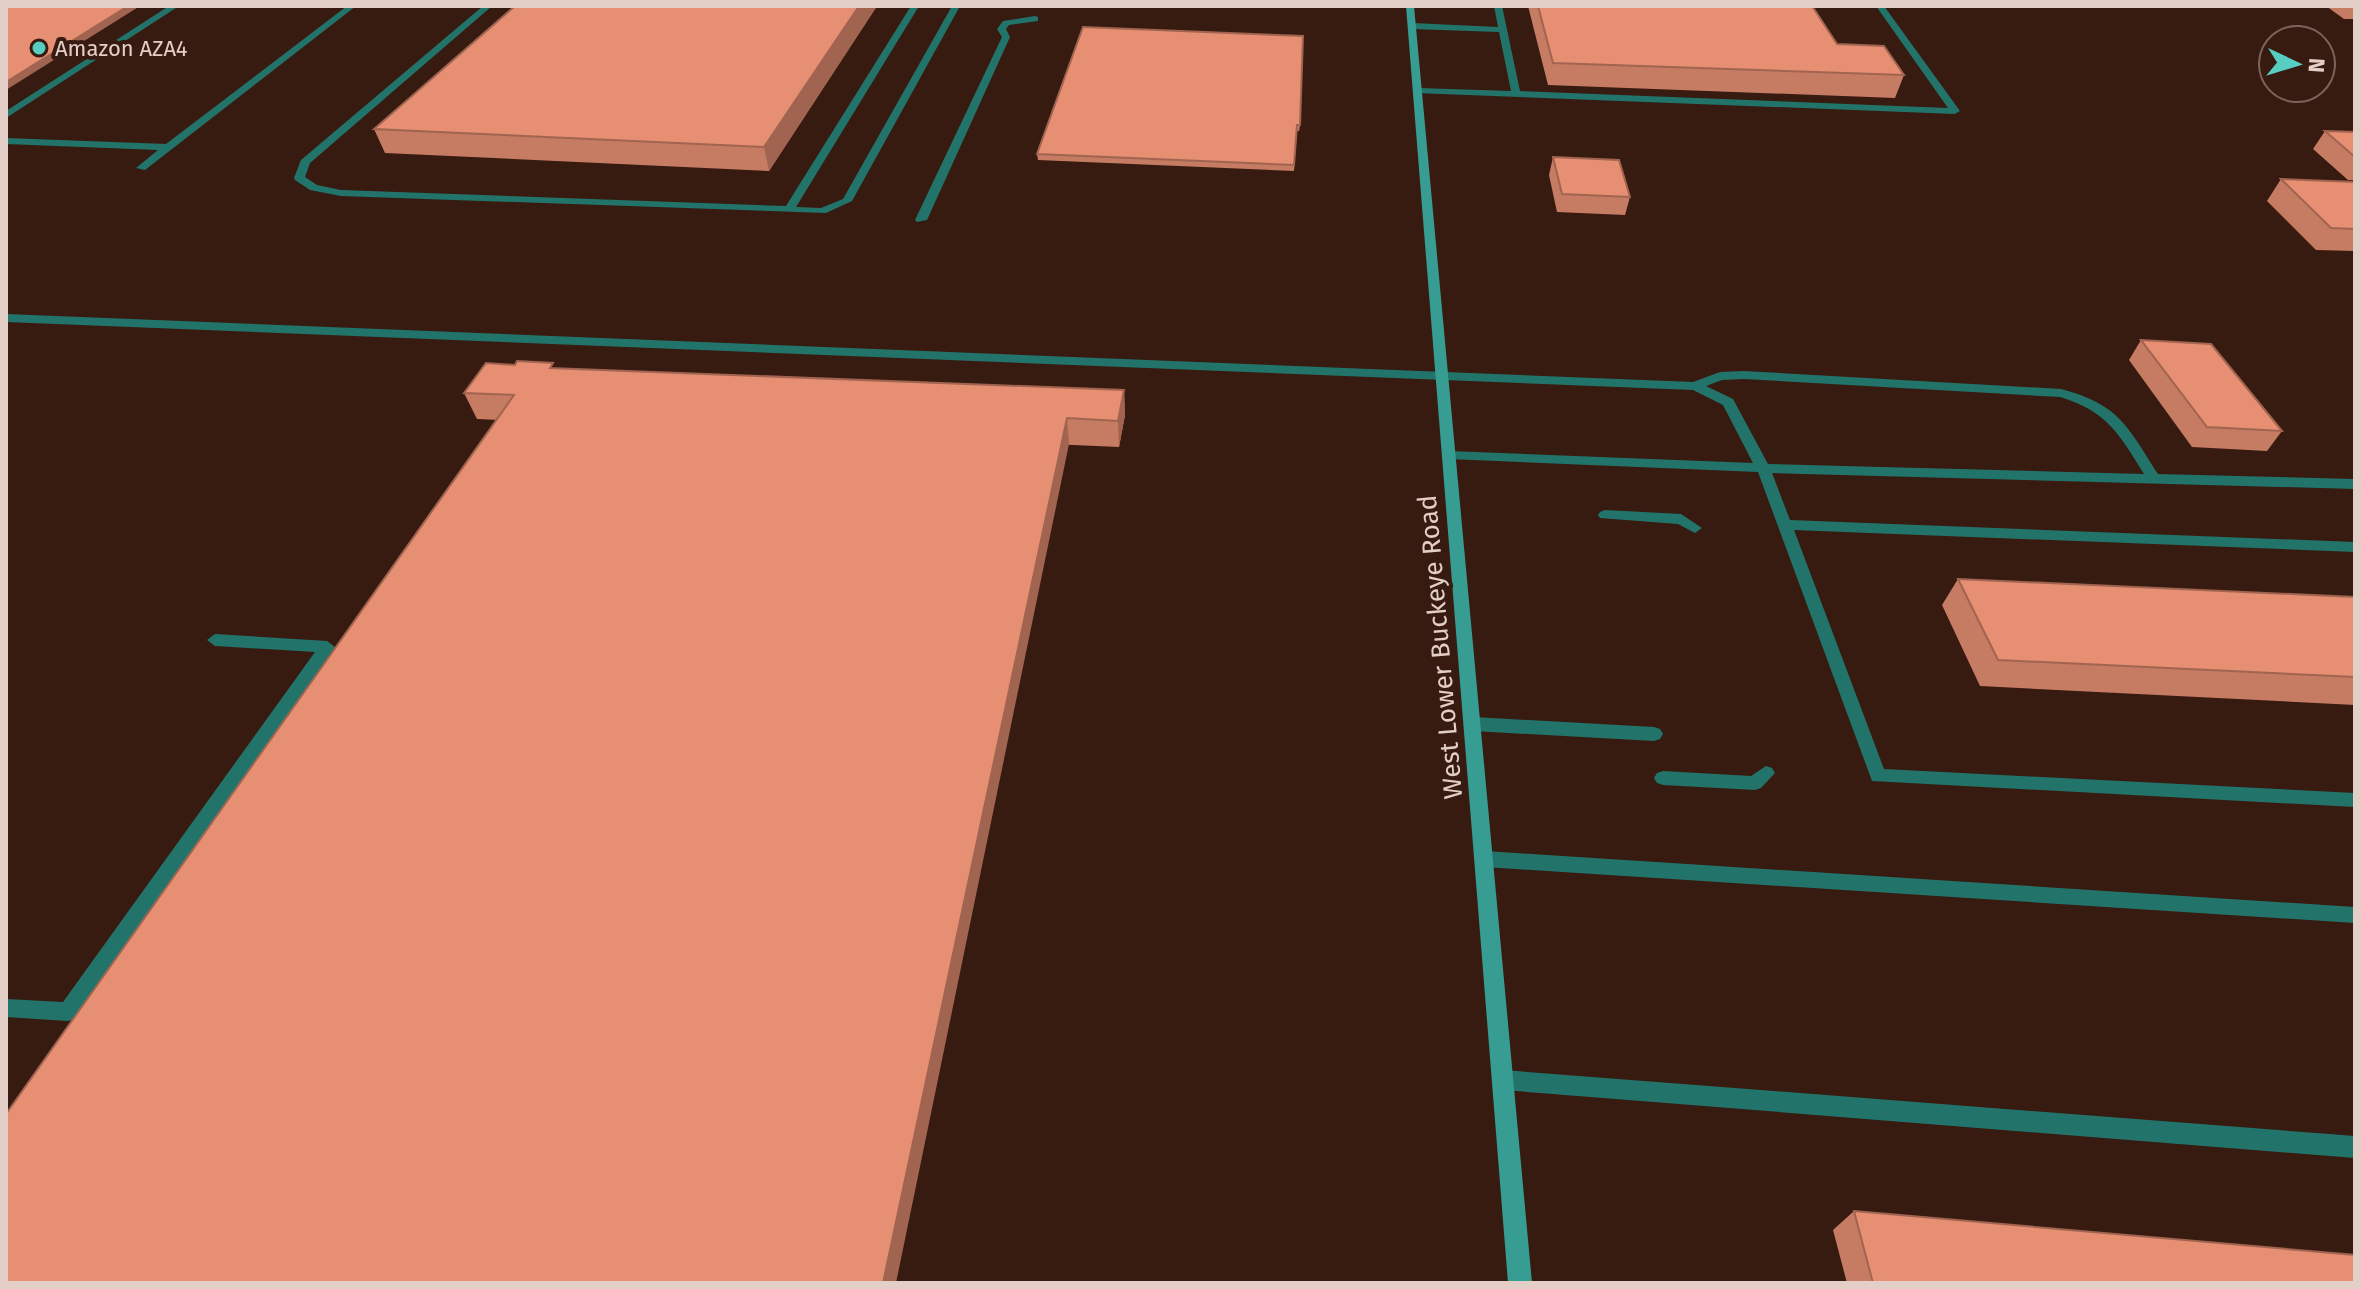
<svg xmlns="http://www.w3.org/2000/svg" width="2361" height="1289" viewBox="0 0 2361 1289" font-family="'Fira Sans',sans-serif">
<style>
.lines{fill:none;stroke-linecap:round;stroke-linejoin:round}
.service{fill:#22746b;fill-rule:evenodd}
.secondary{fill:#379d92;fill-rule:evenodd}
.wall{fill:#c67b63}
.shaded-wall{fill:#a16450}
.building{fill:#e68f73;stroke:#a16450;stroke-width:2}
.poi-dot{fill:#57cec1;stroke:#371b11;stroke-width:3}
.labels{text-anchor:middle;stroke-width:8;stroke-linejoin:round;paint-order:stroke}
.far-poi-label{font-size:22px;fill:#e3cec8;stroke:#371b11;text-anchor:start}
.street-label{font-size:26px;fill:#e3cec8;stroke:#371b11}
</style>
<rect width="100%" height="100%" fill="#371b11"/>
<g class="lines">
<path class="service" d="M169 6H179L6 118V111Z
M347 6H356L145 170 136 168 158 150 6 144V138L166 144Z
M483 6H492L310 163 305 177 317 185 341 190 786 206 911 6H919L796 207 821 208 843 199 952 6H960L852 201 826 213 341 196 310 190 295 180 294 178 301 160Z
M1494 6H1502L1520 91 1948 108 1876 6H1884L1960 111 1955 114 1415 93 1413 91 1418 88 1511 91 1499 32 1412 29 1408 26 1412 23 1498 27Z
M1035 16 1038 17V21L1009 25 1006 29 1010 37 927 220 917 222 915 220 1002 37 997 29 1003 21Z
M6 314 1693 382 1720 372 1744 371 2061 389C2119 404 2128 427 2158 474L2355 479V489L1772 473 1790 520 2355 542V552L1794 530 1884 769 2355 793V807L1872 781 1758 472 1449 459 1442 455 1449 451 1753 463 1723 405 1693 390 6 322ZM1744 379 2060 397C2107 411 2119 434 2144 474L1768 464 1733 399 1706 386 1722 380Z
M1605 510 1681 514 1702 528 1695 533 1678 524 1600 518 1598 515 1600 512Z
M215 634 327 641 335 647 75 1019 68 1021 6 1017V999L63 1002 315 652 215 646 207 640Z
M1473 717 1654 727 1660 729 1663 734 1660 739 1654 741 1473 731 1467 729 1465 724 1467 719Z
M1766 766 1772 768 1775 773 1761 788 1755 790 1663 785 1657 783 1654 778 1657 773 1663 771 1751 776Z
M1485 851 2355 907V923L1485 867 1478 865 1476 859 1478 853Z
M1503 1070 2355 1136V1158L1503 1090 1496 1087 1492 1080 1496 1073Z"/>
<path class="secondary" d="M1406 6H1414L1532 1283H1508Z"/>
</g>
<path class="wall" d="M877 6 769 171 385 153 374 129Z
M1528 6H1812L1837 44 1904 75 1895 98 1548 85Z
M2326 6H2355V19H2344Z
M1300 125 1299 131H1297L1294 171 1038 160 1037 154Z
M2325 131 2355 132V180H2348L2313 149Z
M1553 157 1630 197 1625 215 1557 212 1549 175Z
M2281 179 2355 182V251L2316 250 2267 201Z
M2141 340 2282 431 2267 451 2192 447 2129 360Z
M515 365 555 368 1124 390 1125 415 1119 447 477 419 464 393Z
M1958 579 2355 597V705L1980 686 1942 605Z
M1854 1211 2355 1283H1847L1833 1230Z"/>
<path class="shaded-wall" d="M128 6H140L6 90V82Z
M859 6H877L769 171 764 147Z
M1124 390 1125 415 1119 447 1118 421Z
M1067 418 1069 444 896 1283H883Z"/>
<path class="building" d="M6 6H128L6 82Z
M515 6H859L764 147 374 129Z
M1538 6H1812L1837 44 1884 46 1904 75 1553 63Z
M1083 27 1303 36 1300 125H1297L1294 165 1037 154Z
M2325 131 2355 132V157Z
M1553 157 1619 160 1630 197 1562 194Z
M2281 179 2355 182V229L2331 228Z
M2141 340 2211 344 2282 431 2207 427Z
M517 361 553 363 550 368 1124 390 1118 421 1067 418 883 1283H6V1114L514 395 464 393 486 363 515 365Z
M1958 579 2355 597V677L1998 660Z
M1854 1211 2355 1255V1283H1873Z"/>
<circle class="poi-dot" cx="39" cy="48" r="8"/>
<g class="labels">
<g class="far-poi-label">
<text x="55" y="56">Amazon AZA4</text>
</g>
<g class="street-label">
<text transform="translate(1440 647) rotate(-95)" y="9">West Lower Buckeye Road</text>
</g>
</g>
<rect width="2361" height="1289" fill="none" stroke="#e3cec8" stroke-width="16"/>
<g transform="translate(2297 64) rotate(94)"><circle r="38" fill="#371b11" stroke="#7c635a" stroke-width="2"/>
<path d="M0-6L14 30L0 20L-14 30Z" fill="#57cec1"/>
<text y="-12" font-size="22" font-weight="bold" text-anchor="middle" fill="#e3cec8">N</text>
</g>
</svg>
